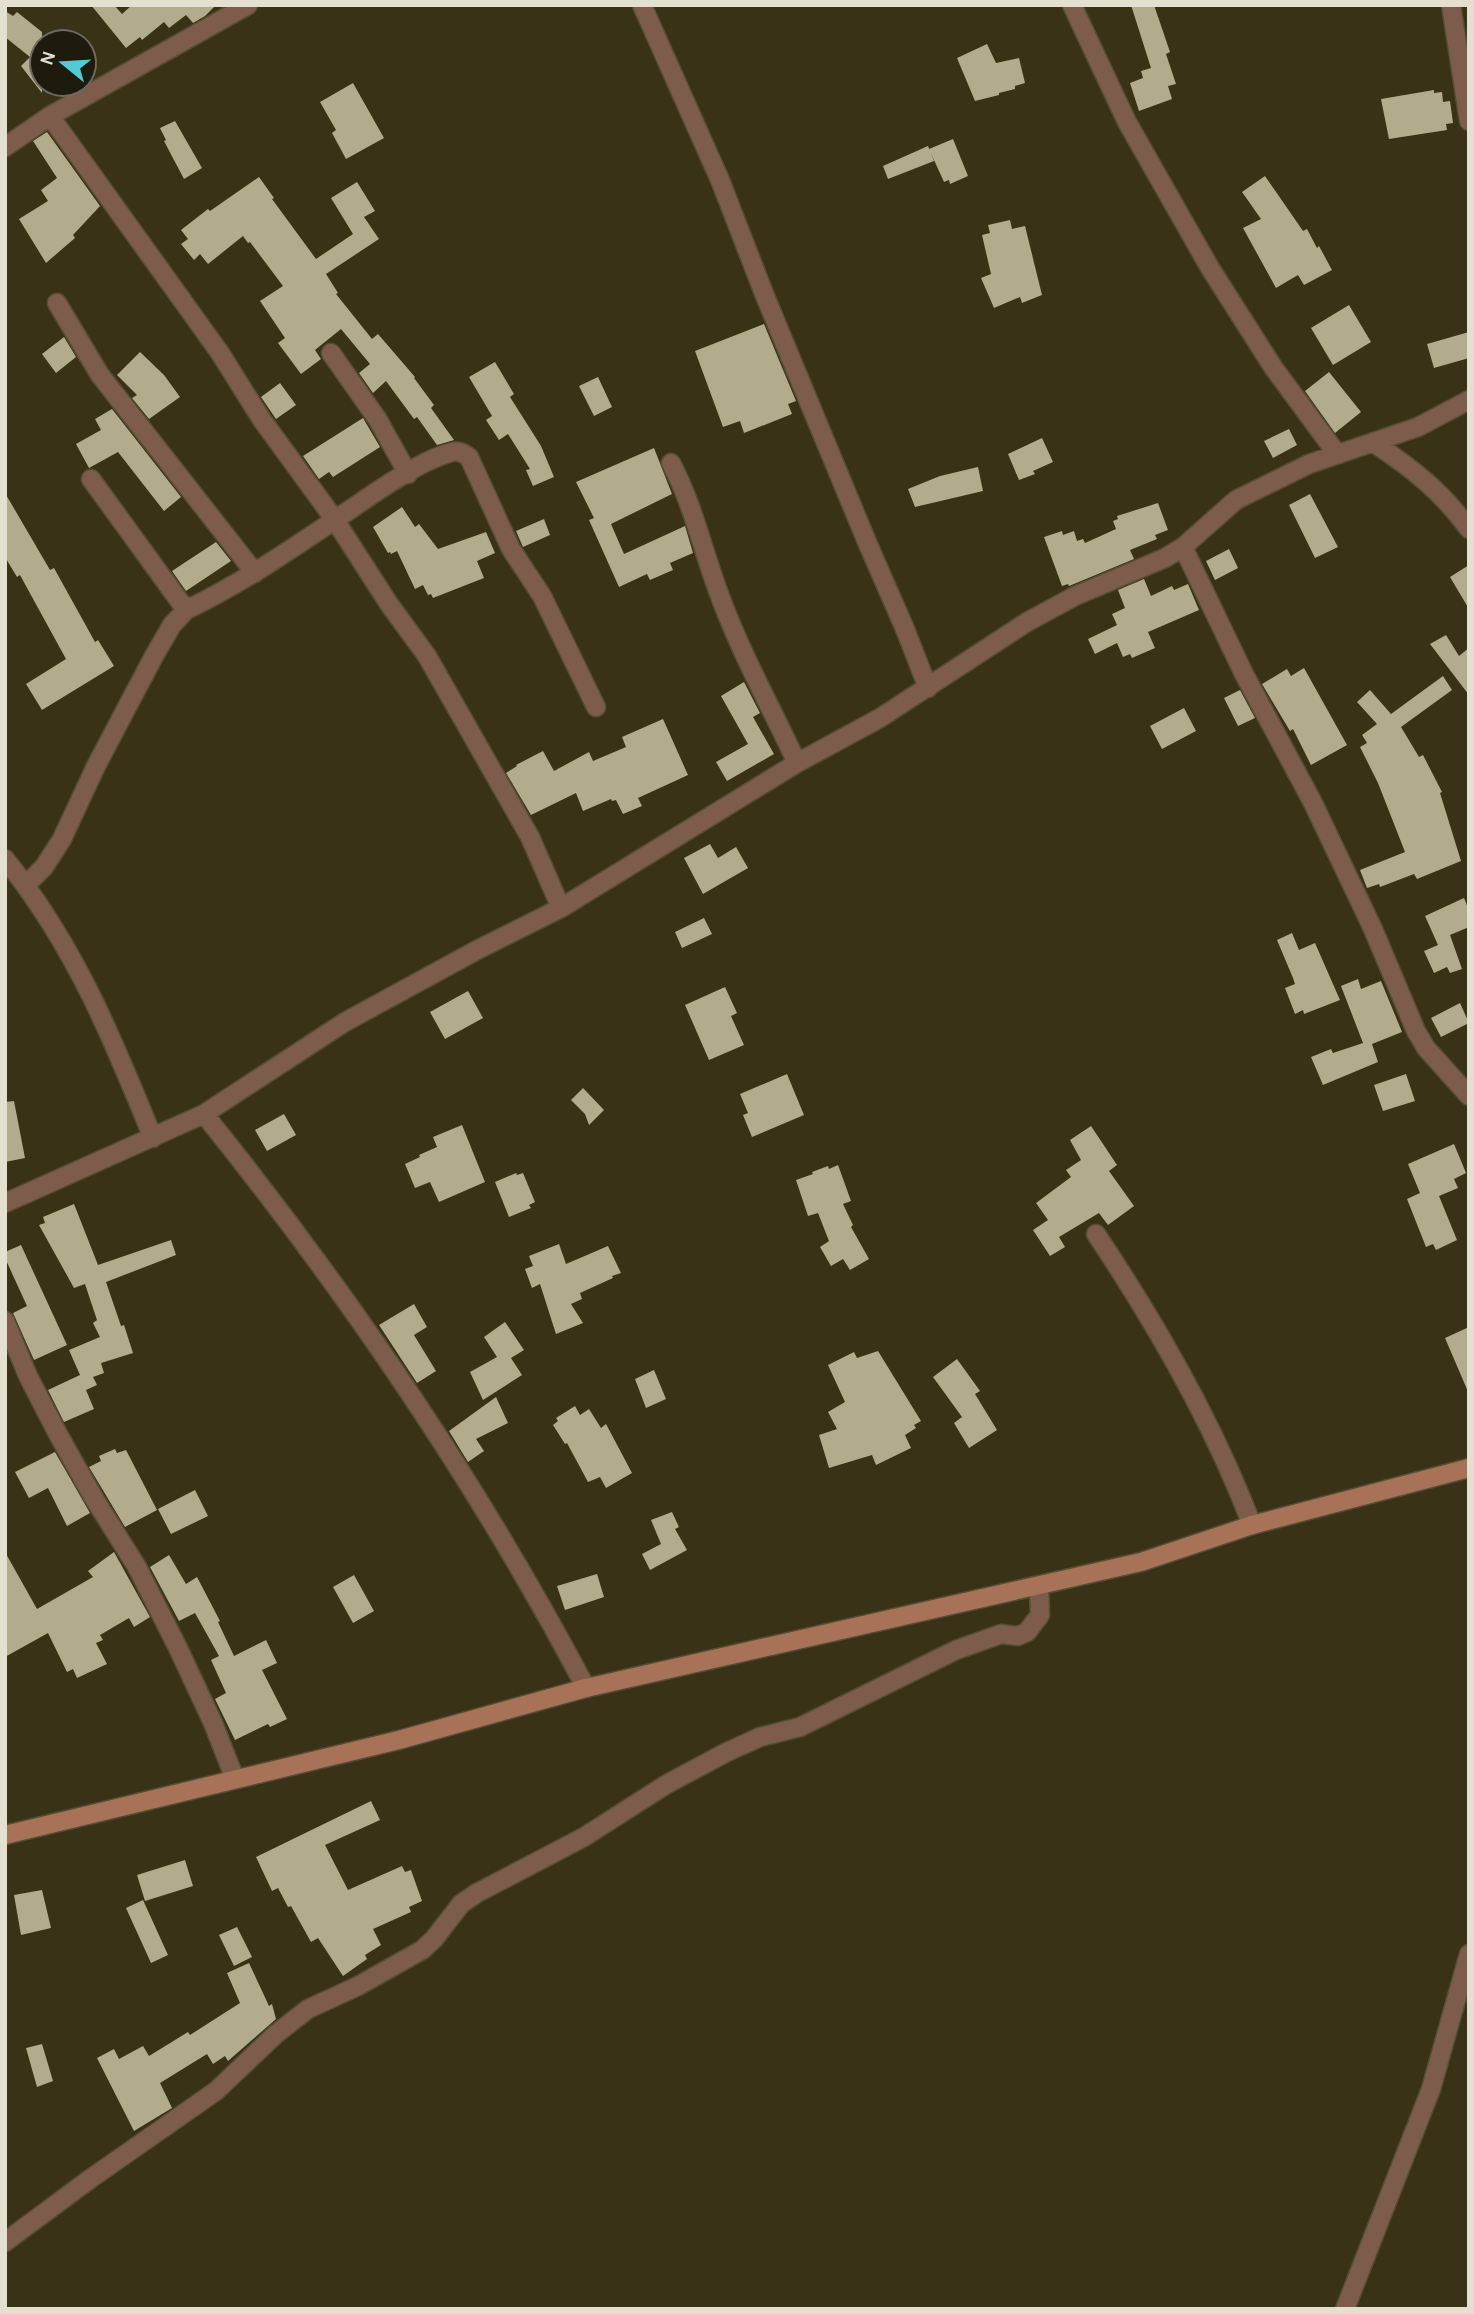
<svg xmlns="http://www.w3.org/2000/svg" width="1474" height="2314" viewBox="0 0 1474 2314" font-family="Karla,sans-serif">
<style>
.building{fill:#b3ab8d}
.lines{fill:none;stroke-linecap:round;stroke-linejoin:round}
.street-casing{stroke:#544e35;stroke-width:21}
.secondary-casing{stroke:#544e35;stroke-width:21}
.street{stroke:#7e5c4c;stroke-width:18}
.secondary{stroke:#a87259;stroke-width:18}
</style>
<rect width="100%" height="100%" fill="#393217"/>
<path class="building" d="M91 5H114L122 14 132 5H216L205 16 193 23 186 15 169 28 164 22 142 40 140 37 126 48Z
M1131 5H1154L1170 52 1166 54 1176 84 1168 86 1172 99 1139 111 1130 83 1143 78 1141 71 1151 68Z
M5 11 13 16 17 12 42 32V93L21 66 30 57 5 37Z
M987 44 996 63 1019 58 1025 83 1015 86V89L999 93V95L975 101 957 58Z
M353 83 384 138 346 159 332 133 336 130 320 102Z
M1434 90V93L1442 92 1443 102 1450 101 1453 123 1446 124 1447 130 1389 139 1381 99Z
M175 121 202 168 184 179 164 141 166 140 160 128Z
M47 132 100 206 73 235 75 238 46 263 19 219 48 201 41 190 57 178 33 141Z
M953 139 968 176 950 184 949 180 944 182 929 149Z
M928 146 934 161 888 179 883 166Z
M1265 176 1303 231 1307 229 1317 248 1319 246 1332 270 1304 285 1298 275 1276 288 1243 228 1261 219 1242 192Z
M259 177 274 198 272 199 316 259 353 234 331 198 357 182 375 211 364 217 379 239 326 274 338 293 336 294 372 339 378 334 415 377 414 378 434 405 431 408 454 440 437 445 417 417 414 419 386 381 373 393 359 373 370 364 341 329 315 350 321 359 301 374 278 343 285 338 260 301 283 286 250 242 248 243 243 236 208 264 200 254 194 260 181 244 188 239 181 230 208 209 210 211Z
M1010 220 1012 229 1025 226 1042 295 1022 303 1020 297 994 308 981 278 991 274 982 235 990 233 988 225Z
M1349 305 1371 342 1333 365 1311 328Z
M764 324 796 401 788 404 792 414 744 433 740 421 723 427 695 351Z
M1469 332V358L1434 368 1427 344Z
M64 337 76 357 56 373 42 354Z
M140 352 164 375 180 397 149 419 132 398 137 395 117 375Z
M495 362 514 394 510 397 541 446 554 477 533 486 526 470 530 469 508 434 499 440 486 420 492 416 469 377Z
M1329 372 1361 412 1335 433 1305 391Z
M598 377 612 407 594 416 579 386Z
M280 383 296 405 276 419 261 397Z
M112 409 181 497 164 511 118 452 89 468 76 444 101 430 95 419Z
M363 418 380 447 333 477 329 472 319 479 303 456Z
M1289 429 1297 445 1273 458 1264 441Z
M1042 438 1053 462 1033 471 1035 474 1019 480 1008 454Z
M654 448 672 494 611 524 624 554 685 526 693 553 670 563 673 570 650 580 647 574 619 587 589 520 594 518 576 482Z
M978 467 983 491 915 507 908 489 940 476Z
M5 493 50 570 54 568 95 642 98 640 114 666 42 710 26 684 66 659 20 575 17 577 5 557Z
M1310 494 1338 547 1315 558 1289 505Z
M1158 503 1168 530 1155 535 1157 539 1130 550 1134 559 1069 586 1068 584 1062 586 1044 537 1062 531 1063 535 1074 531 1077 541 1083 539 1085 543 1116 529 1113 521 1118 519 1117 516Z
M402 507 415 527 419 524 438 549 486 532 495 553 477 561 484 578 433 598 431 594 428 595 423 585 415 589 397 551 391 554 390 552 388 553 373 527Z
M544 519 550 535 523 547 516 531Z
M216 542 231 561 186 591 172 571Z
M1229 549 1238 568 1215 580 1206 561Z
M1469 565V609L1450 577Z
M1144 579 1151 596 1172 586 1174 590 1188 584 1199 610 1148 632 1155 648 1132 658 1130 654 1123 657 1117 643 1095 654 1088 639 1117 625 1112 614 1125 608 1118 590Z
M1446 635 1459 656 1469 648V695L1430 644Z
M1304 668 1347 745 1311 765 1293 729 1290 731 1262 684 1287 669 1291 676Z
M1443 676 1452 690 1401 727 1419 757 1423 755 1442 792 1440 793 1461 861 1417 879 1414 874 1380 887 1379 884 1367 888 1360 870 1405 852 1378 783 1360 747 1367 743 1362 735 1377 724 1357 702 1370 690 1391 714Z
M744 682 760 713 753 717 774 754 727 781 716 762 748 744 721 696Z
M1240 690 1255 718 1238 726 1224 698Z
M1184 708 1196 731 1162 749 1150 726Z
M663 719 688 775 638 798 642 806 623 814 616 800 612 801 611 799 583 811 576 793 531 815 506 773 517 766 516 765 543 751 554 771 589 752 593 761 626 747 622 737Z
M710 844 718 858 736 847 748 868 703 894 684 858Z
M1464 898 1469 910V927L1450 935 1462 969 1450 973 1447 967 1434 973 1424 951 1438 945 1425 916Z
M704 918 712 934 682 948 675 932Z
M1292 933 1299 950 1315 943 1340 1000 1304 1014 1303 1010 1295 1014 1285 988 1295 984 1293 978 1277 940Z
M1358 979 1361 989 1381 981 1402 1032 1372 1044 1378 1062 1323 1085 1311 1057 1331 1049 1333 1053 1363 1043 1341 986Z
M725 987 737 1013 731 1016 744 1045 709 1060 685 1005Z
M468 991 483 1018 445 1039 430 1012Z
M1460 1003 1469 1023 1441 1037 1431 1018Z
M787 1074 804 1115 752 1137 743 1115 748 1113 740 1094Z
M1406 1074 1415 1101 1383 1111 1374 1085Z
M583 1088 604 1110 589 1125 585 1114 571 1100Z
M14 1101 25 1158 5 1162V1102Z
M284 1114 296 1135 267 1151 255 1130Z
M462 1125 485 1182 439 1202 430 1182 415 1188 405 1164 420 1157 419 1155 437 1147 433 1137Z
M1091 1126 1117 1165 1109 1171 1134 1206 1108 1225 1099 1213 1059 1237 1065 1247 1050 1256 1033 1230 1048 1220 1036 1203 1071 1177 1066 1170 1081 1160 1070 1140Z
M1454 1144 1466 1173 1454 1179 1458 1188 1439 1196 1457 1240 1436 1250 1433 1244 1426 1247 1407 1199 1420 1193 1408 1164Z
M838 1165 851 1201 843 1204 853 1225 851 1227 869 1259 850 1270 843 1259 831 1266 820 1247 829 1241 818 1213 808 1216 796 1180 813 1174 812 1172 828 1166 829 1169Z
M516 1173 517 1175 523 1173 535 1202 529 1205 531 1208 509 1217 495 1182Z
M74 1204 98 1265 171 1240 176 1255 106 1282 121 1326 124 1325 133 1353 101 1363 104 1373 93 1377 97 1385 86 1390 94 1409 64 1422 48 1390 80 1375 69 1350 100 1337 93 1323 97 1320 85 1284 74 1288 39 1225 45 1223 43 1217Z
M559 1244 566 1264 608 1246 621 1273 612 1276 613 1278 580 1293 582 1299 571 1304 583 1323 556 1334 540 1284 532 1288 525 1269 533 1266 529 1256Z
M21 1245 67 1345 34 1360 13 1313 27 1306 5 1258V1252Z
M414 1304 427 1327 414 1335 436 1371 417 1383 379 1325Z
M505 1322 524 1350 511 1358 522 1375 483 1400 470 1372 497 1357 484 1337Z
M1469 1327V1394L1445 1338Z
M878 1351 921 1421 914 1425 916 1428 905 1435 911 1448 876 1465 872 1455 829 1468 819 1435 837 1429 828 1412 845 1402 828 1365 854 1352 857 1358Z
M957 1359 980 1391 975 1394 997 1430 969 1448 954 1423 962 1417 933 1377Z
M654 1370 666 1399 646 1408 635 1379Z
M496 1397 508 1423 476 1439 484 1451 468 1462 449 1431Z
M575 1406 580 1415 589 1409 601 1428 606 1424 632 1473 606 1488 600 1477 588 1482 567 1443 565 1444 553 1425 558 1421 556 1418Z
M115 1449 117 1453 126 1450 157 1510 125 1527 89 1467 101 1461 99 1456Z
M55 1452 90 1513 67 1526 48 1488 29 1498 15 1472Z
M195 1490 208 1516 171 1534 158 1509Z
M672 1512 679 1527 675 1529 687 1550 650 1570 642 1554 661 1544 651 1520Z
M5 1552 37 1609 93 1577 88 1571 114 1552 150 1617 134 1627 129 1618 100 1635 103 1640 96 1643 107 1664 77 1678 73 1669 67 1672 48 1633 5 1657Z
M169 1555 186 1584 197 1577 220 1621 218 1622 234 1656 266 1640 277 1663 262 1670 287 1719 270 1727 268 1724 235 1740 215 1699 226 1693 211 1660 219 1656 195 1613 179 1621 150 1567Z
M597 1574 604 1597 565 1610 557 1586Z
M354 1575 374 1611 353 1623 333 1587Z
M371 1801 380 1820 325 1845 348 1890 402 1866 405 1872 411 1870 422 1901 409 1907 411 1912 373 1929 381 1945 365 1955 367 1959 343 1976 318 1938 311 1942 291 1906 288 1907 278 1888 272 1891 256 1857Z
M185 1860 193 1886 145 1901 137 1875Z
M42 1890 51 1928 21 1935 14 1895Z
M143 1900 168 1955 151 1963 126 1908Z
M237 1927 252 1957 234 1966 219 1935Z
M249 1963 269 2006 272 2004 276 2019 228 2061 225 2056 213 2064 207 2054 160 2083 172 2108 134 2131 97 2058 114 2049 119 2059 143 2046 149 2056 188 2032 190 2035 240 2003 227 1973Z
M42 2044 53 2081 37 2087 26 2048Z"/>
<g class="lines">
<defs>
<path id="street" d="M642 5 720 180 765 296 867 542 905 629 928 688
M1072 5 1127 122 1210 268 1273 367 1337 454
M1451 5 1469 121
M50 116 220 353 262 420 335 520 389 604 427 656 530 837 561 908
M5 147 50 116 248 5
M57 303 100 375 255 573
M331 353 378 420 408 474
M1374 443C1413 469 1441 491 1469 529
M671 463C693 505 701 544 717 588 738 648 770 705 797 763
M91 479 186 610
M1183 547 1244 674 1313 803 1373 929 1416 1031 1426 1048 1469 1096
M5 859C74 944 112 1037 153 1138
M26 885 44 867 62 839 96 766 154 656 172 625 186 610C245 582 297 545 351 509 377 491 420 461 449 453 457 450 462 452 469 457L511 549 542 596 596 707
M204 1114C348 1293 479 1485 586 1688
M5 1203 204 1114 345 1022 477 950 561 908 797 763 880 718 1027 622 1075 596 1165 558 1183 547 1236 500 1309 464 1418 427 1469 400
M1096 1234C1157 1325 1213 1423 1252 1525
M5 1321 28 1376 59 1436 95 1500 137 1567 178 1648 213 1723 235 1779
M5 2242 90 2179 216 2091 276 2034 308 2009 358 1986 422 1950 434 1939 461 1904 477 1893 584 1837 667 1784 727 1752 760 1737 800 1727 956 1650 1001 1634 1018 1636 1027 1632 1040 1615 1039 1587
M1345 2309 1431 2089 1469 1954"/>
<path id="secondary" d="M5 1835 399 1740 586 1688 1141 1562 1252 1525 1469 1468"/>
</defs>
<use href="#street" class="street-casing"/>
<use href="#secondary" class="secondary-casing"/>
<use href="#street" class="street"/>
<use href="#secondary" class="secondary"/>
</g>
<rect width="1474" height="2314" fill="none" stroke="#e4e0d0" stroke-width="14"/>
<g transform="translate(63 63) rotate(288)"><circle r="33" fill="#1d1a0e" stroke="#6d695c" stroke-width="2"/>
<path d="M0-5L12 26L0 18L-12 26Z" fill="#51ccd3"/>
<text y="-10" font-size="19" font-weight="bold" text-anchor="middle" fill="#e4e0d0">N</text>
</g>
</svg>
